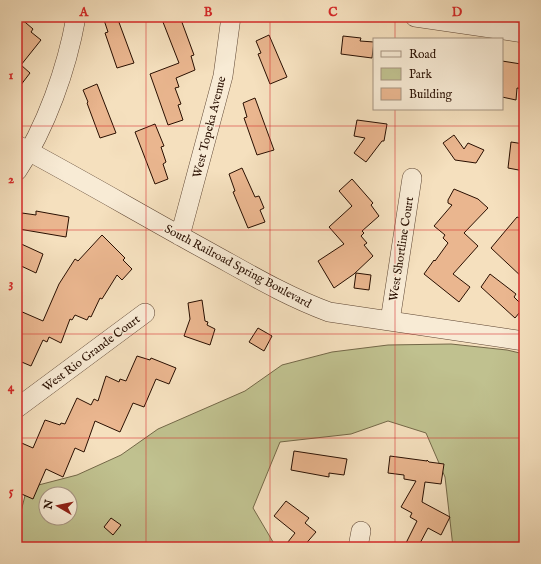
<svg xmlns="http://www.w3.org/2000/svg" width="541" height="564" viewBox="0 0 541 564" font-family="'IM FELL English',serif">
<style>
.green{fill:#c0c18f;stroke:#746848;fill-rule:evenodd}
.building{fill:#eab68f;stroke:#290f01}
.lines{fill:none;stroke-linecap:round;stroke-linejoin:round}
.minor-casing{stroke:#5c4330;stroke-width:20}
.minor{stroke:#f8ebd5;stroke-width:19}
.grid{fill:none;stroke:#d62828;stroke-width:1;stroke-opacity:0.55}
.labels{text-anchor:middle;stroke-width:3;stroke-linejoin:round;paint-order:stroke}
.street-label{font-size:12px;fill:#290f01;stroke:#f8ebd5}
.neatline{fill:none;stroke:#d62828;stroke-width:1.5}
.grid-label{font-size:13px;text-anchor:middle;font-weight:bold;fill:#d62828}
</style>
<rect width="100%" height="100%" fill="#f5e0be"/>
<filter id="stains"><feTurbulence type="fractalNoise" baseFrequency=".005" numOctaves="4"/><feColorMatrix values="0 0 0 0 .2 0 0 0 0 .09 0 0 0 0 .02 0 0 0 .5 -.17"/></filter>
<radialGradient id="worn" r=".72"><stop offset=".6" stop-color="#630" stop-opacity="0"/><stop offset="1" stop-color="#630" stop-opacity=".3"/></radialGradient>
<path class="green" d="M451 344 507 350 524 354V547H453L445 477 426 433 388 421 351 434 280 442 253 508 276 547H17V527L27 488 77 475 121 455 158 429 245 391 282 365 332 352 388 345ZM46 494H70V518H46Z"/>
<path class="building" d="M17 17H19L33 29 31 32 41 40 21 65 30 73 17 90Z
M111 17H117L134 63 117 68 105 33 108 32 104 20Z
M161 17H180L194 55 191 56 195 70 176 78 179 87 175 88 181 104 178 105 183 120 168 125 150 74 179 63Z
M269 35 287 77 270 84 258 54 261 53 256 41Z
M343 36 361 38 360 41 374 42 372 58 341 54Z
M502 61 521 64 520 71H524V89L517 88 516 100 502 97Z
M97 84 116 133 100 138 87 103 88 102 83 90Z
M255 98 274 150 257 155 244 118 247 117 243 103Z
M357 120 387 124 384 141H382L366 162 354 153 365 138 354 136Z
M155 124 164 146 161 147 166 162 163 164 168 179 155 184 135 132Z
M454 135 464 149 468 143 484 150 476 163 455 160 443 143Z
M511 142 524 144V171L508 168Z
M242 168 255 197 259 196 264 208 260 210 265 222 248 228 233 192 235 191 229 174Z
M352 179 373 203 371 205 379 216 362 231 364 233 361 236 367 243 364 245 373 256 354 274 334 288 318 261 344 244 329 227 352 206 339 191Z
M454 189 478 199 488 208 464 233 478 246 453 274 470 287 459 302 424 274 434 260 435 261 448 243 443 238 445 235 434 226 452 205 448 203V200Z
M36 211 69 217 66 237 19 229 22 213 36 215Z
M517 217 524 220V279L491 248Z
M102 235 125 258 123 260 132 269 122 280 117 275 102 299 100 298 91 317 89 316 87 320 75 315 72 320 70 319 61 343 49 337 47 342 43 340 31 366 17 360V317L20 311 43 321 59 284 75 259 78 261Z
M17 242 43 254 36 273 17 264Z
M356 273 371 275 369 290 354 288Z
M490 274 516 294 514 297 524 307 515 318 481 287Z
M202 300 205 321 208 322 207 325 215 329 210 345 184 336 190 319 188 303Z
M258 328 272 336 264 351 249 342Z
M137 356 150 360 151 358 176 368 169 384 156 379 144 407 133 403 120 432 95 421 84 452 75 448 63 477 46 469 33 499 17 492V441L33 448 45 420 60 425 61 423 65 424 77 398 91 405 94 399 98 401 106 376 119 382 120 379 126 381Z
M294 451 347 459 344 475 329 473V477L291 470Z
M390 456 427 461V460L429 462 444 464 441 484 425 482 422 502 450 517 441 535 428 528 418 547H404L417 521 410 517 412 513 401 507 416 481 404 479V475L388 473Z
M286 501 309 518 305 523 316 532 303 547H284L295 533 274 516Z
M111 518 121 525 113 535 104 527Z"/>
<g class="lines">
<defs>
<path id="minor" d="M415 17 524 33
M17 145C83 180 147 218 213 254 251 275 288 297 329 312L524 341
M17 171C46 128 67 68 76 17
M180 236 223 76 231 17
M390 321 412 178
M17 408 145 313
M358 547 361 531"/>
</defs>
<use href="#minor" class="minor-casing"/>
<use href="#minor" class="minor"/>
</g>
<path class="grid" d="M146 17V547M270 17V547M395 17V39M395 109V547M17 126H524M17 230H524M17 334H524M17 438H524"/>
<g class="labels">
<g class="street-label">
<text transform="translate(209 127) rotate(-76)" y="4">West Topeka Avenue</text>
<text transform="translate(401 249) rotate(-81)" y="4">West Shortline Court</text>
<text transform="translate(238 266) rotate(28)" y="4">South Railroad Spring Boulevard</text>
<text transform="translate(91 353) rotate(-37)" y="4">West Rio Grande Court</text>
</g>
</g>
<rect width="541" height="564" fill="none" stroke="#f5e0be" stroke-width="44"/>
<rect x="373" y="38" width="130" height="72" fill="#f8ebd5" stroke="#a59380"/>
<rect x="381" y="51" width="20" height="6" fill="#f8ebd5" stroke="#a59380"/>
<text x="409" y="58" font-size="12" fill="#290f01">Road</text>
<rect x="381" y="68" width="20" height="12" fill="#c0c18f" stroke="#a59380"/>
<text x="409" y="78" font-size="12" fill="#290f01">Park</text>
<rect x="381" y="88" width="20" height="12" fill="#eab68f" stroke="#a59380"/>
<text x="409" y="98" font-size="12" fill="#290f01">Building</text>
<g transform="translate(58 506) rotate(279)"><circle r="19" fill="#f8ebd5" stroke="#a59380"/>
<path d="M0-3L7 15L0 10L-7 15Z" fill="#8f2418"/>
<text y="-6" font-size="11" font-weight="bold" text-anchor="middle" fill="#290f01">N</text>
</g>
<rect x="22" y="22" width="497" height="520" class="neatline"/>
<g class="grid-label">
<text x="84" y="16">A</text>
<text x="208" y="16">B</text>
<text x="333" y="16">C</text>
<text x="457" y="16">D</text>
<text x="11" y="79">1</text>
<text x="11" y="183">2</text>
<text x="11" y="287">3</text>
<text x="11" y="391">4</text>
<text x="11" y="495">5</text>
</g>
<rect width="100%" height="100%" filter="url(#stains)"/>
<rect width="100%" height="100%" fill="url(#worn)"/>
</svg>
